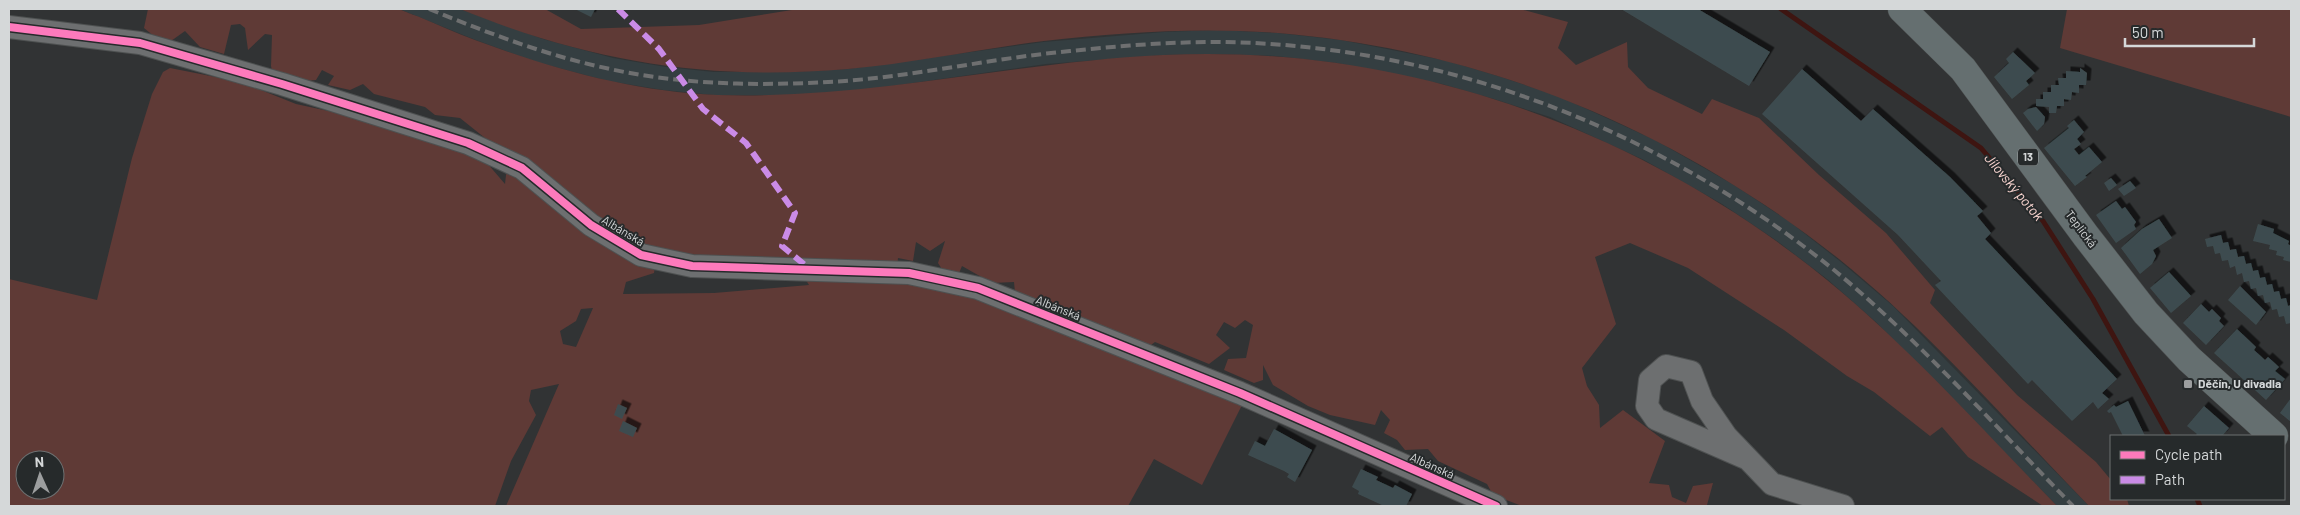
<svg xmlns="http://www.w3.org/2000/svg" width="2300" height="515" viewBox="0 0 2300 515" font-family="Barlow,sans-serif">
<style>
.built{fill:#343e41}
.green{fill:#5f3a36;fill-rule:evenodd}
.lines{fill:none;stroke-linecap:round;stroke-linejoin:round}
.stream{stroke:#3e1511;stroke-width:5}
.building{fill:#3e4c4f;filter:url(#shadow)}
.minor-casing{stroke:#4e5151;stroke-width:24}
.major-casing{stroke:#4e5151;stroke-width:29}
.minor{stroke:#6d6f70;stroke-width:22}
.major{stroke:#656f70;stroke-width:28}
.rail{stroke:#6e6f70;stroke-width:4;stroke-dasharray:10 5;stroke-linecap:butt}
.quiet{stroke:#ca8be6;stroke-width:6;stroke-dasharray:12 6;stroke-linecap:butt}
.cycleway-casing{stroke:#262a2b;stroke-width:11}
.cycleway{stroke:#fd7abc;stroke-width:8}
.poi-dot{fill:#9c9e9f;stroke:#262a2b;stroke-width:2}
.labels{text-anchor:middle;stroke-width:4;stroke-linejoin:round;paint-order:stroke}
.shield{fill:#262a2b;stroke:#a0a4a5;stroke-width:1}
.shield-label{font-size:11px;font-weight:bold;fill:#d5d8d9}
.street-label{font-size:12px;fill:#d5d8d9;stroke:#262a2b}
.poi-label{font-size:12px;font-weight:bold;fill:#d5d8d9;stroke:#262a2b;text-anchor:start}
.water-label{font-size:14px;font-style:italic;fill:#fad6d1;stroke:#262a2b}
</style>
<defs>
<filter id="shadow"><feDropShadow dx="4.5" dy="-4.5" stdDeviation="0" flood-color="#0009"/></filter>
</defs>
<rect width="100%" height="100%" fill="#313334"/>
<path class="built" d="M399 9H460L543 39 613 58 666 67 714 72H788L848 69 1043 42 1164 32 1217 30 1278 33 1341 40 1448 61 1501 77 1558 96 1655 140 1734 185 1790 222 1841 262 1893 306 2089 506H2057L1877 323 1827 279 1777 241 1722 204 1644 160 1550 117 1494 99 1442 84 1337 63 1276 56 1216 54 1165 55 1046 64 850 92 788 95H713L663 90 608 81 536 62 473 39Z"/>
<path class="green" d="M148 9C207 9 266 9 325 9 345 9 380 5 398 9 399 9 416 16 417 16 437 24 456 33 475 40 553 69 634 92 718 95 868 100 1013 62 1163 55 1403 43 1642 129 1827 280 1910 348 1982 429 2057 506H2043L1968 457 1942 427 1930 436 1874 392 1847 376 1784 330 1688 268 1630 243 1595 257 1616 324 1582 368 1587 386 1599 405 1600 428 1623 410 1665 441 1649 483 1669 485 1672 497 1686 503 1693 486 1713 483 1707 505 1702 506H1522L1493 495 1487 484 1438 461 1428 449 1405 450 1397 440 1384 433 1390 420 1381 410 1375 425 1330 415 1308 406 1273 385 1263 365V380L1254 383 1224 370 1228 359 1246 358 1253 325 1245 320 1235 328 1224 322 1216 335 1230 348 1209 364 1155 342 1140 353 1114 343 1104 326 1065 314 1060 324 1244 401 1202 485 1154 459 1128 506H506L559 384 531 390 529 401 536 415 511 461 495 506H9V279L97 300 132 158 152 94 163 72 170 68 241 82 296 104 370 120 465 151 487 163 505 184 507 166 495 146 460 118 435 115 425 107 374 94 363 84 350 90 328 85 334 76 322 70 316 80 296 82 273 75 271 66 272 35 265 34 248 50 245 28 240 24 231 25 224 54 200 47 185 31 171 41 155 37 144 28ZM945 241 938 263 947 277 957 278 962 266 992 283 1014 282 1016 303 1021 311 954 290 938 288 940 280 897 268 898 258 913 261 916 242 930 251ZM657 253 692 261 796 264 809 285 714 293 623 294 626 282 654 273ZM593 308 576 347 563 344 560 331 576 321 581 309ZM25 460H55V490H25Z
M460 9H545L581 29 699 25 798 9H1520L1568 22 1558 48 1576 65 1627 42 1628 67 1648 88 1702 114 1712 99 1759 118 1819 175 1886 233 1935 290 1930 303 2017 395 2096 462 2111 480V499H2127L2129 506H2089C2008 423 1930 332 1839 259 1676 130 1486 50 1278 33 1201 27 1122 32 1044 41 979 49 914 63 848 69 708 81 590 62 460 9Z
M2067 9H2291V117L2060 48Z"/>
<g class="lines">
<path class="stream" d="M1781 9 1981 148 2043 221 2093 299 2169 436
M2197 499 2200 506"/>
</g>
<path class="building" d="M575 9H595L591 17Z
M1621 9H1698L1770 52 1749 86Z
M2013 52 2035 73 2026 81 2029 85 2012 99 1994 77 2009 63 2006 59Z
M2080 68 2087 73 2086 85H2079V93L2072 92 2071 100 2064 99V106H2057L2056 113H2049V107L2036 106V99H2043V92H2051V85H2059L2058 78H2066V71L2080 72Z
M1802 69 1861 121 1873 109 1950 177 1983 211 1977 216 1991 233 1985 239 2117 379 2102 393 2109 399 2098 409 2093 402 2072 421 2032 380 2028 384 1935 285 1941 281 1898 235 1762 114Z
M2036 107 2045 117 2044 124 2037 131 2023 113 2028 109Z
M2074 120 2084 132 2077 139 2081 144 2074 149 2079 155 2089 147 2102 162 2085 176 2087 177 2075 186 2044 148 2069 128 2067 126Z
M2111 178 2117 185 2109 191 2104 183Z
M2130 181 2136 188 2124 196 2118 189Z
M2116 201 2122 209 2125 207 2136 222 2134 225 2136 229 2116 243 2096 215Z
M2159 219 2172 238 2153 250 2156 256 2152 264 2140 274 2121 248 2142 229Z
M2258 224 2274 229 2273 233 2289 241 2288 244 2291 246V262L2283 260 2284 257 2276 255 2277 251 2269 249 2270 245 2253 241Z
M2221 235 2223 243 2228 242 2230 250 2236 249 2238 257 2244 256 2246 264 2251 263 2253 271 2258 270 2260 278 2265 277 2267 285 2272 284 2274 292 2279 291 2281 299 2286 298 2288 306 2291 305V323L2286 324 2284 316 2279 317 2277 309 2272 310 2270 302 2265 303 2263 295 2258 296 2256 288 2251 289 2249 281 2244 282 2242 273 2237 275 2235 266 2230 268 2228 260 2222 261 2220 253 2215 254 2213 246 2207 247 2205 239Z
M2169 272 2191 296 2171 313 2150 288Z
M2240 286 2266 312 2256 325 2228 300Z
M2201 304 2209 312 2212 309 2221 318 2219 321 2224 326 2206 345 2183 323Z
M2237 329 2256 347 2254 350 2265 360 2268 357 2279 367 2275 371 2285 379 2266 400 2214 353Z
M2291 398V422L2280 413Z
M2128 401 2145 436H2123L2111 412 2109 413 2107 411 2114 405 2116 407Z
M618 404 627 408 622 419 614 415Z
M2204 406 2229 428 2222 436H2195L2197 434 2187 426Z
M623 421 637 428 633 437 619 431Z
M1274 429 1312 450 1295 482 1287 477 1289 474 1284 471 1248 455 1255 441 1265 446Z
M1361 469 1378 477 1376 480 1393 488 1395 485 1412 494 1406 506H1384L1358 494 1359 491 1352 487Z"/>
<g class="lines">
<defs>
<path id="minor" d="M9 27 140 43 282 84 468 143 522 168 591 225 641 255 692 266 909 273 978 288 1240 393 1496 506
M1748 459 1656 419 1647 406 1650 380 1666 366 1691 372 1702 401 1726 436 1772 484 1843 506"/>
<path id="major" d="M1902 9 1963 69 2086 236 2146 313 2189 359 2274 436"/>
</defs>
<use href="#minor" class="minor-casing"/>
<use href="#major" class="major-casing"/>
<use href="#minor" class="minor"/>
<use href="#major" class="major"/>
<path class="rail" d="M429 9C488 33 548 56 610 69 687 86 767 86 845 81 920 75 995 58 1070 51 1118 46 1167 42 1215 42 1439 43 1660 129 1834 270 1920 341 1995 426 2073 506"/>
<path class="quiet" d="M618 9 659 49 703 109 746 143 795 213 782 246 811 270"/>
<defs>
<path id="cycleway" d="M9 27 140 43 282 84 468 143 522 168 591 225 641 255 692 266 909 273 978 288 1240 393 1496 506"/>
</defs>
<use href="#cycleway" class="cycleway-casing"/>
<use href="#cycleway" class="cycleway"/>
</g>
<rect class="poi-dot" x="2183" y="379" width="10" height="10" rx="2.5"/>
<g class="labels">
<rect class="shield" x="2018" y="148.5" width="20" height="17" rx="4"/>
<g class="shield-label">
<text x="2028" y="161">13</text>
</g>
<g class="street-label">
<text transform="translate(2081 229) rotate(53)" y="4">Teplická</text>
<text transform="translate(623 231) rotate(31)" y="4">Albánská</text>
<text transform="translate(1058 308) rotate(22)" y="4">Albánská</text>
<text transform="translate(1432 466) rotate(24)" y="4">Albánská</text>
</g>
<g class="poi-label">
<text x="2198" y="388">Děčín, U divadla</text>
</g>
<g class="water-label">
<text transform="translate(2014 187) rotate(50)" y="5">Jílovský potok</text>
</g>
</g>
<rect width="2300" height="515" fill="none" stroke="#d5d8d9" stroke-width="20"/>
<rect x="2110" y="435" width="175" height="65" fill="#262a2b" stroke="#6c7071"/>
<rect x="2120" y="451" width="25" height="8" fill="#fd7abc" stroke="#6c7071"/>
<text x="2155" y="460" font-size="15" fill="#d5d8d9">Cycle path</text>
<rect x="2120" y="476" width="25" height="8" fill="#ca8be6" stroke="#6c7071"/>
<text x="2155" y="485" font-size="15" fill="#d5d8d9">Path</text>
<g transform="translate(40 475) rotate(357)"><circle r="24" fill="#262a2b" stroke="#6c7071"/>
<path d="M0-4L9 19L0 12L-9 19Z" fill="#9c9e9f"/>
<text y="-8" font-size="14" font-weight="bold" text-anchor="middle" fill="#d5d8d9">N</text>
</g>
<path d="M2125 38v8h129v-8" fill="none" stroke="#d5d8d9" stroke-width="2.5"/>
<text x="2132" y="38" font-size="15" fill="#d5d8d9" stroke="#262a2b" stroke-width="4" paint-order="stroke">50 m</text>
</svg>
